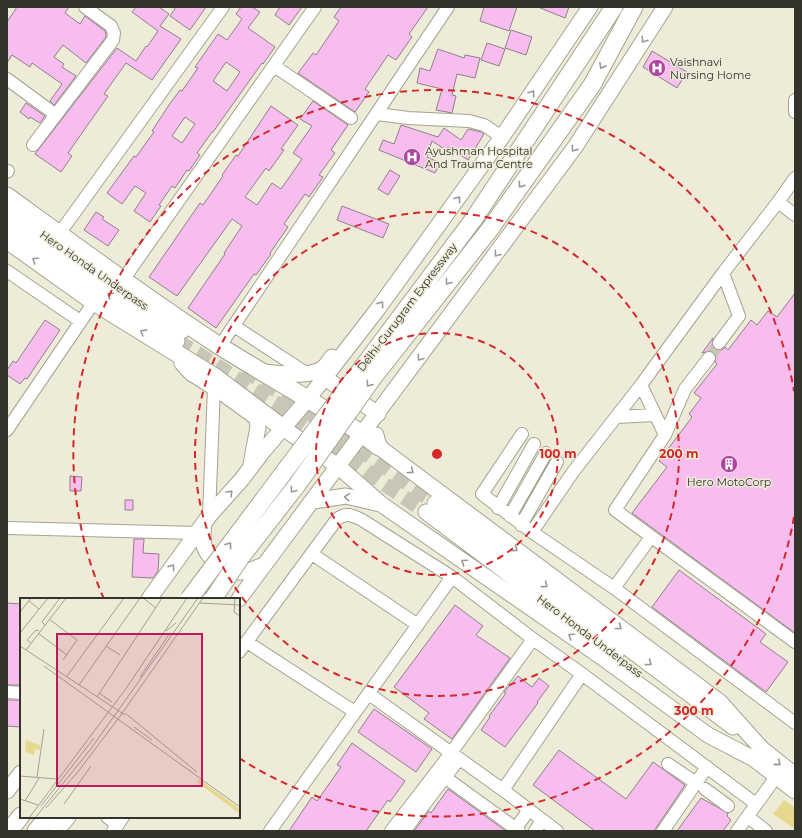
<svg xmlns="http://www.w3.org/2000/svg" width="802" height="838" viewBox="0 0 802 838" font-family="Montserrat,sans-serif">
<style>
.green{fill:#e6d98d}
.building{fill:#f7bdee;stroke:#8f808c;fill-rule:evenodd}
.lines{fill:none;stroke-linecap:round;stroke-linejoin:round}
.minor-tunnel{stroke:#c9c6b6;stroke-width:12;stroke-dasharray:12 6;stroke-linecap:butt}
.major-tunnel{stroke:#c9c6b6;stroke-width:15;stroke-dasharray:15 8;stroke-linecap:butt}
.minor-casing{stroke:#a6a391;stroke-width:14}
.major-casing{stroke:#a6a391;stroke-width:17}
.highway-casing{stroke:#a6a391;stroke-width:19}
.minor{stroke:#fff;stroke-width:12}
.major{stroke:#fff;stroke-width:15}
.highway{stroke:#fff;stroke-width:17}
.highway-bridge-casing{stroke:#a6a391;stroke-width:19;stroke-linecap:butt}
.highway-bridge{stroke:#fff;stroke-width:17}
.oneway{stroke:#9a9996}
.ring{fill:none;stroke:#d62828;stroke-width:2;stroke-dasharray:7 5}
.labels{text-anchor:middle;stroke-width:3;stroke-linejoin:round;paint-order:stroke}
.poi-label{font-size:11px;fill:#34332c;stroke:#eeebd8;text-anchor:start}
.street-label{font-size:11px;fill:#34332c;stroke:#eeebd8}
.inset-road{fill:none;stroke:#a4a193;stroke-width:1}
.view{fill:#c2185b;fill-opacity:0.15;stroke:#c2185b;stroke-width:2}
.inset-edge{fill:none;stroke:#34332c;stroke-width:2}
.centre{fill:#d62828;stroke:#eeebd8;stroke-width:2}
.ring-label{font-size:12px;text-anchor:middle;font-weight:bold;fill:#d62828;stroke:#eeebd8;stroke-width:3;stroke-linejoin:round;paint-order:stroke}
</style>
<rect width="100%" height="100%" fill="#eeebd8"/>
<path class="green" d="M784 800 795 808V829L773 814Z"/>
<path class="building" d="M17 7H69L65 13 80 24 85 16 105 31 106 34V37L86 63 63 45 54 57 64 64 62 67 76 76 54 105 50 101 62 84 32 63 30 67 12 55 7 63V22Z
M136 7H159L169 14 160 26 181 39 152 80 126 63 104 94 108 96 68 153 72 156 61 172 35 154 117 48 136 61 146 46 147 47 158 31 132 12Z
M176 7H206L190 30 170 16Z
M241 7H252L260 12 248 28 275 47 263 64 262 63 213 132H212L197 153 200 155 189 171 187 170 175 188 172 186 159 205 161 206 150 222 134 211 146 193 135 186 122 204 107 193 134 156 136 157 154 132 152 131 169 105 180 90 182 91 198 68 195 67 218 34 227 40 242 19 236 14ZM226 62 240 72 227 91 213 81ZM185 117 195 124 182 143 172 136Z
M280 7H302L289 25 275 15Z
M341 7H428L409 34 412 37 396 60 388 55 365 89 369 92 355 112 298 73 313 53 316 55 339 21 334 17Z
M484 7H517L509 31 480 21Z
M538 7H569L565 18Z
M511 30 532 37 526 55 505 48Z
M487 43 505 49 499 66 481 60Z
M438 49 464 58 465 55 480 58 475 78 457 74 452 95 456 96 452 113 436 110 442 89 417 83 420 68 430 71Z
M652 51 687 72 677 88 643 67Z
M313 101 348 125 331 150 335 153 319 175 323 177 309 197 305 194 284 224 288 227 270 253 271 254 256 275 254 274 216 328 188 308 225 254 224 253 242 226 232 219 177 296 149 277 200 203 203 205 223 176 222 175 236 155 238 156 271 106 298 125 281 149 284 150 269 171 266 168 245 197 257 205 272 183 281 189 302 159 293 153 312 126 300 119Z
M26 103 45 116 40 123 30 117 29 119 20 112Z
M401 125 438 137 444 128 461 140 468 129 481 132 484 134 468 160 448 147 446 150 432 141 427 157 440 163 435 173 379 150 383 140 394 144Z
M390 170 400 176 388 195 378 189Z
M342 206 389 224 383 238 337 220Z
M96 212 104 217 102 219 119 230 108 246 84 230Z
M795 293V633L632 513 667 467 659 461 692 417 689 414 701 398 694 393 717 364 715 362 716 356 713 352 710 351 702 353 713 338 712 346 715 349 722 350 725 347 728 350 751 320 757 325 768 311 777 317Z
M45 320 60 330 27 379 25 378 20 384 7 375V370L13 361 16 363Z
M70 476 82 477 81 491H70Z
M125 500H133V510H125Z
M134 539H144L143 553 159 554 158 571 153 578 132 577Z
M679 570 766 634 760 642 788 662 766 692 652 607Z
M7 603 21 604V685H7Z
M455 605 483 626 476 635 510 658 452 739 424 719 429 713 394 687Z
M518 676 532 687 539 678 549 686 537 702 538 703 505 747 481 730 490 717 489 716 506 693 504 692Z
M7 700H21V727L7 726Z
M374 709 432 749 416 772 358 732Z
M352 743 405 781 390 802 388 800 366 831H289L312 797 317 801 341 767 337 765Z
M559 750 626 799 653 762 685 785 654 831H595L533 785Z
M448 789 506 831H414L429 811 431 813Z
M701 798 728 813 727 816 731 820 723 831H677Z"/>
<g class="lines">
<path class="minor-tunnel" d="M709 358 719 343"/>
<path class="major-tunnel" d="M177 341 276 403 383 483 426 512
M244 370 281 393 435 503"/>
<defs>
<path id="minor" d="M274 66 351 118
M7 79 56 115
M795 100V112
M377 114 408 118 469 121 484 125 502 137
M33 145 113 40 114 33 111 26 85 7
M7 172 8 171
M778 202 795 178
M59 234 223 7
M7 271 80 321
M723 273 778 202 795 215
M123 280 315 7
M234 326 306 373
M220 346 448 7
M709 358 685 389 665 435 615 510 795 642
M641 385 665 435
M616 417 655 415
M7 430 94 302
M522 434 482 494 532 532 573 472 641 385 723 273 739 316 719 343
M498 508 534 444
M209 516 214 387
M510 516 546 453
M521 525 557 462
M7 528 196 533
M532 532 614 588
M651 537 614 588 795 723
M312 554 418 625
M247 642 355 712
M239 652 337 519C346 512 352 515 362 520L452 577 533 639 582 674 756 804
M7 692 21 693
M369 694 503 790 557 831
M668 764 696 783
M446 778 519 831
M705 789 728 806
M503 790 582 674
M107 817 118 825
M748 817 766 831
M515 829 529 810
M113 831 123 817
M270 831 452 577
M391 831 451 753 533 639
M404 831 459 759
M535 831 542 820
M663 831 707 767
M737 831 776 777"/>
<path id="major" d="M7 209 116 285
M7 225 177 341
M154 312 182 331
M181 355 182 363 191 373 221 392 257 418 258 427 251 464
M262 372C279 373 306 378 322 369 326 366 329 361 332 357
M325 378 378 414
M283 428 339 467 381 504 600 656 708 735 754 759 795 791
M376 435 379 447 720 702 762 749 795 775
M313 501 346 496 380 504
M435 503 733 727
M426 512 616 655
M204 523C200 552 207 554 227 572H246L264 565
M149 599 209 516 242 479 264 450 308 399 377 310 502 137 590 7
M239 599 575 147 665 7
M7 791 21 773
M56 831 68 817"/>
<path id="highway" d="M7 196C77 247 146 298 218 345 271 379 329 408 379 447
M473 220 614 7
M490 229 592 85 634 7
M7 240 94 302 215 377 283 428
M9 831 21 816
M36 831 48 817"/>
</defs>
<use href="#minor" class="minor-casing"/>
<use href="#major" class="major-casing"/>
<use href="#highway" class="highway-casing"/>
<use href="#minor" class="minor"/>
<use href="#major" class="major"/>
<use href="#highway" class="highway"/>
<defs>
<path id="highway-bridge" d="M189 599 473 220
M213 599 241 557 297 485 372 379 490 229"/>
</defs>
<use href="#highway-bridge" class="highway-bridge-casing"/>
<use href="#highway-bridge" class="highway-bridge"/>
</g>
<defs><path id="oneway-chevron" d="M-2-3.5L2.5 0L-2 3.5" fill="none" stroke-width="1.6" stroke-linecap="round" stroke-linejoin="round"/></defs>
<g class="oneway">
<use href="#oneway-chevron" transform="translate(644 40) rotate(123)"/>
<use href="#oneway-chevron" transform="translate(602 66) rotate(119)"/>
<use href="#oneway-chevron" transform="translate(532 93) rotate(-56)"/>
<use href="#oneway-chevron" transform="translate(574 149) rotate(125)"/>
<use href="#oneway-chevron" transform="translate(521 185) rotate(125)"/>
<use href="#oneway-chevron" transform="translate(458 199) rotate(-54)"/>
<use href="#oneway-chevron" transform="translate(497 254) rotate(126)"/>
<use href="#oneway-chevron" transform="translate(35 260) rotate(-145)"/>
<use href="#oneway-chevron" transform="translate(448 282) rotate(128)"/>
<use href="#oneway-chevron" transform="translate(110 295) rotate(-146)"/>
<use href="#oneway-chevron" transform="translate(381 304) rotate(-54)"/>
<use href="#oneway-chevron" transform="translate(143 332) rotate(-148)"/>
<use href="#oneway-chevron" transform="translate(420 358) rotate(126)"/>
<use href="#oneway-chevron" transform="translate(369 384) rotate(126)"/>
<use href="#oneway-chevron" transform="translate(411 471) rotate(37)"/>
<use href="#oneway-chevron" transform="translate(293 490) rotate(127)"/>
<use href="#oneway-chevron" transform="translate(230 493) rotate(-47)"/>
<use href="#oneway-chevron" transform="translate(347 497) rotate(-176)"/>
<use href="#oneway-chevron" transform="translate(229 545) rotate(-53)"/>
<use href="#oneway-chevron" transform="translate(515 549) rotate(37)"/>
<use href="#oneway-chevron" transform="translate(464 562) rotate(-145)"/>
<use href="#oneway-chevron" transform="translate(172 567) rotate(-55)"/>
<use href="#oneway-chevron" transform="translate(545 585) rotate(37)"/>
<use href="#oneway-chevron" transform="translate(619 627) rotate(37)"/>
<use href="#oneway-chevron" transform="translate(571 636) rotate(-145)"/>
<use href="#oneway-chevron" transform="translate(649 663) rotate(37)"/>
<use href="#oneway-chevron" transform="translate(778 763) rotate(40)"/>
</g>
<g class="ring">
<circle cx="437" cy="454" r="121"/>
<circle cx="437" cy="454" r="242"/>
<path d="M794 517A363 363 0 0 1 239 758M104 599A363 363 0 1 1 794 391"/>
</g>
<defs>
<symbol id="hospital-disc" viewBox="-11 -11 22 22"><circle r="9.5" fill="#ae43a3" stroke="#eeebd8"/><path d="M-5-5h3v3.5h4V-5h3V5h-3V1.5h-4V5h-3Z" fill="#fff"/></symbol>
<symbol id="building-disc" viewBox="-11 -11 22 22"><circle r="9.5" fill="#ae43a3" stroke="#eeebd8"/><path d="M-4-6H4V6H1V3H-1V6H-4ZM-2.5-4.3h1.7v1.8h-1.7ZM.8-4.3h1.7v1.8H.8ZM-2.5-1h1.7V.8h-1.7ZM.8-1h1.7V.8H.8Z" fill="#fff"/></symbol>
</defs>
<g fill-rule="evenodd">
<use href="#hospital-disc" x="647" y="58" width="20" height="20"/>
<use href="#hospital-disc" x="402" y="147" width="20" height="20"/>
<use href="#building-disc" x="719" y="454" width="20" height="20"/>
</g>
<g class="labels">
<g class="poi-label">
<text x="670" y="66">Vaishnavi<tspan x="670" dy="13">Nursing Home</tspan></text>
<text x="425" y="155">Ayushman Hospital<tspan x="425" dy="13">And Trauma Centre</tspan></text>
<text x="729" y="486" text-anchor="middle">Hero MotoCorp</text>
</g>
<g class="street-label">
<text transform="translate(94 270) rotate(35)" y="4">Hero Honda Underpass</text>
<text transform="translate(407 307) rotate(-53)" y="4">Delhi-Gurugram Expressway</text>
<text transform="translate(590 636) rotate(37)" y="4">Hero Honda Underpass</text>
</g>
</g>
<g transform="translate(20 598)">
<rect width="220" height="220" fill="#eeebd8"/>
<path d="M6 142 20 147V152L15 151 14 157 5 154ZM179 181 220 211V216L177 184Z" fill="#e6d98d"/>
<path class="inset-road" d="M123 0 136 10M215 0 214 14 220 18M9 3 19 11M179 5 220 7M0 14 11 0M29 21 57 42 43 62M25 27 22 24 40 0M146 33 156 25M0 35 28 0M18 35 47 57M11 45 7 42 16 32 19 33M0 48 105 117M86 48 100 57M6 52 46 0M24 68 88 114M47 78 104 0M120 79 150 35M59 87 120 0M79 95 92 104M77 99 142 0M88 114 220 209M105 115 177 174M114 129 132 142M0 178 36 181M17 179 24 131M0 201 18 207M5 203 19 180M44 206 71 168M21 208 74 140M26 210 57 175 98 121 183 0M9 220 105 92 167 0M15 220 70 152 178 0"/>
<path class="view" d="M37 36H182V188H37Z"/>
<rect width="220" height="220" class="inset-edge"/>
</g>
<circle cx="437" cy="454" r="6" class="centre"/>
<g class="ring-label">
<text x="558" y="458">100 m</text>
<text x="679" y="458">200 m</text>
<text x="694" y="715">300 m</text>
</g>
<rect width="802" height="838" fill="none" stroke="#34332c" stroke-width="16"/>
</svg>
